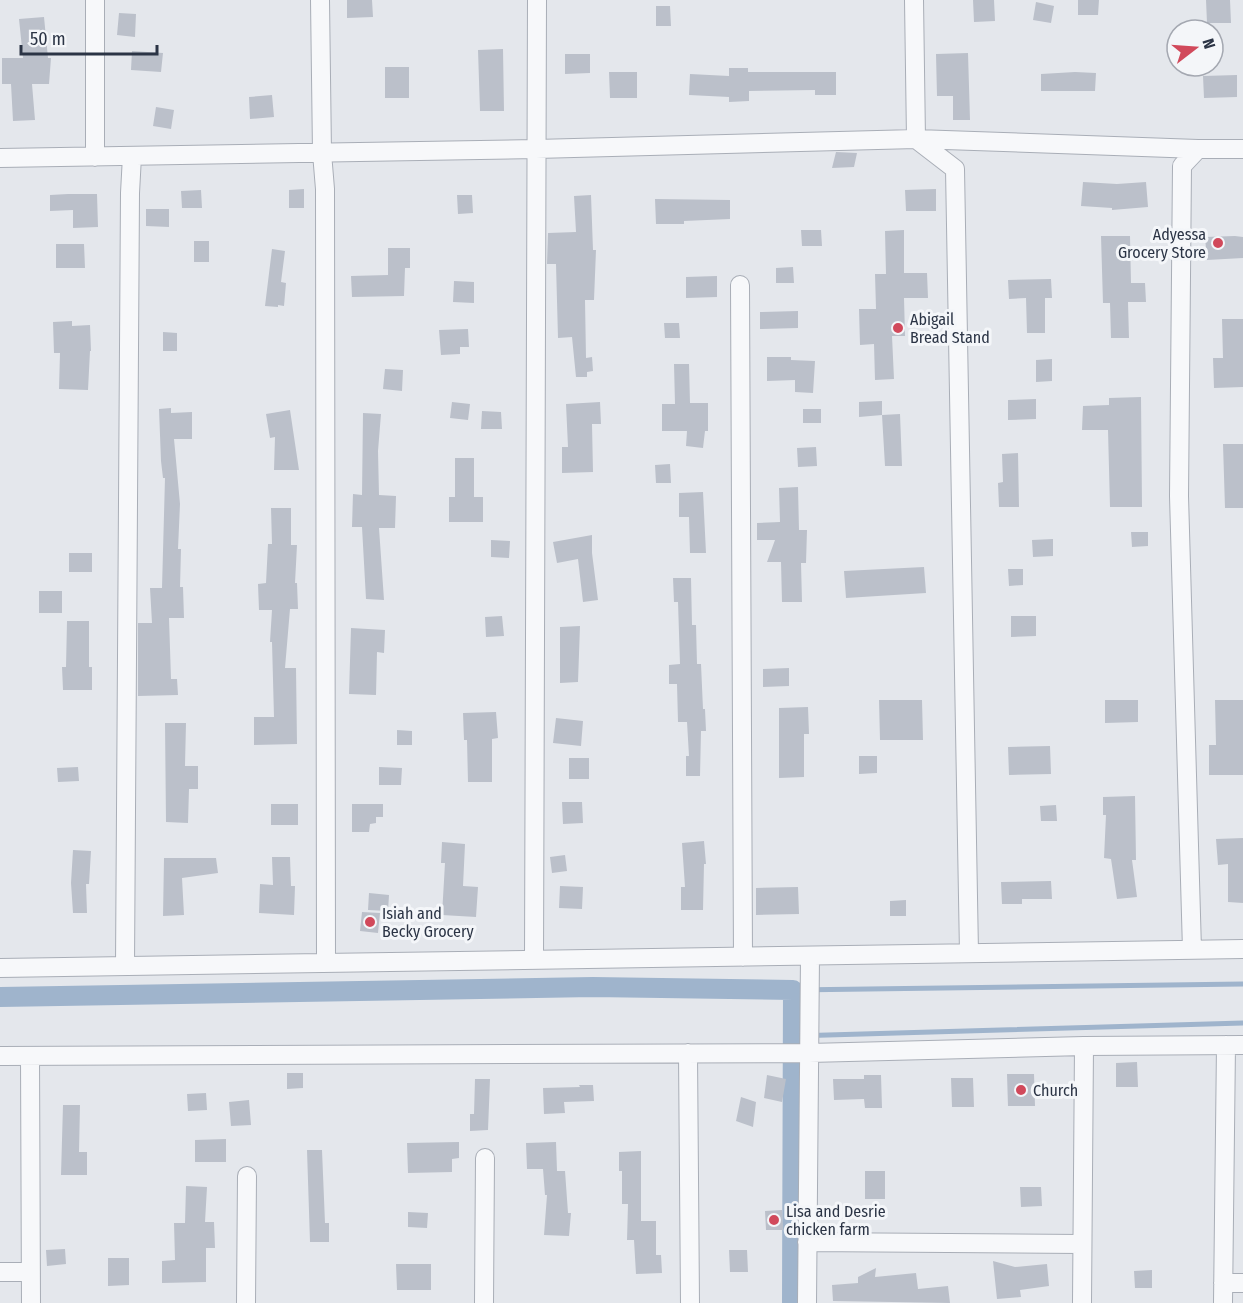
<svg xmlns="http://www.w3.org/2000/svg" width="1243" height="1303" viewBox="0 0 1243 1303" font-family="'Fira Sans Condensed',sans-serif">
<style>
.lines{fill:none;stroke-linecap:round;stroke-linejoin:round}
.stream{stroke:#9fb4cc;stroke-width:5}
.canal{stroke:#9fb4cc;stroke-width:20}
.building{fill:#bbc0ca}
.minor-casing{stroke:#a9aeb7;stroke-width:20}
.minor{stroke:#f7f8fa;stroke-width:18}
.poi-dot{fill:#d1495b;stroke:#f4f6f9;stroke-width:2}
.labels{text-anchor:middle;stroke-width:6;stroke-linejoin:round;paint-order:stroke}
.poi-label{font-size:16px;fill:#2b3445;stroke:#f4f6f9;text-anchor:start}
</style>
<rect width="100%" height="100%" fill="#e4e7ec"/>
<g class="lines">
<path class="stream" d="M793 990 1243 984
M793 1036 1243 1023"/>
<path class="canal" d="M0 997 593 987 793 990 792 1303"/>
</g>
<path class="building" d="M347 0H372L373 17 347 18Z
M973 0H994L995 21 974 22Z
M1078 0H1099L1098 15H1078Z
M1206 0H1230L1231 23H1207Z
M1036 2 1054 6 1051 23 1033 20Z
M656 6H670L671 26H656Z
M119 13 136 14 135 37 117 35Z
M44 17 48 58H51L49 84H32L35 120 13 121 11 84H2V58H23L19 19Z
M503 49 504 111H480L478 50Z
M132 51 163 53 161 72 131 70Z
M968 53 970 120H953V96H937L936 54Z
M565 54H590V73L565 74Z
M385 67H409V98H385Z
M729 68H748V72H836V95H815V90L749 91V101L729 102V97L689 95 690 74 729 76Z
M609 72H637V98H610Z
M1075 72 1096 73 1095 91H1041V74Z
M1237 75V97L1204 98 1203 76Z
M272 95 274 117 250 119 249 97Z
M156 107 174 110 171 129 153 126Z
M836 152 857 153 854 167 832 168Z
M1083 182 1117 184 1146 182 1148 207 1112 210V208L1081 206Z
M304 189V208H289V190Z
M936 189V211H906L905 190Z
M201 190 202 208H182L181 191Z
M68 194H97L98 227 73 228V210L50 211V195Z
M457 195H472L473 213 458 214Z
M591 195 593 250H596L594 300H585L586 358 592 357 593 371 587 372V377H576L572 337 558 338 556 264H547L548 233 576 232 574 196Z
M655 199 730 200V219L684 221V224H656Z
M146 209H169V227L146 226Z
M801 230H821L822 246H802Z
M904 230V273H927L928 298H904L905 336H892L894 379 875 380 874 344 860 345 859 309H876L875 274H886L885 231Z
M1101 236H1130L1131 283H1145L1146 302H1128L1129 338H1111L1110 303H1103Z
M1235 236 1243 237V258L1207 260 1205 237Z
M194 241H209V262H194Z
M56 244H84L85 268H56Z
M388 248H410V268H405L404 296 352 297 351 276 388 275Z
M272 249 285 251 281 282 286 283 284 306 278 305V307L265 306Z
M793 267 794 283H776V268Z
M717 276V297L686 298V277Z
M1051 279 1052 298H1045V333H1027L1026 298 1009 299 1008 280Z
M454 281 474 282V303L453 302Z
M798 311V328L760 329V312Z
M1222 319H1243V387L1214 388 1213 358H1223Z
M72 321V326L90 325 91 351H90L88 390 59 389 60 353H54L53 322Z
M664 323H679L680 338H665Z
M468 329 469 347H460V354L441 355 439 330Z
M163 332 177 333V351H163Z
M767 357H791V360L815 361 813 393 795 392V380L767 381Z
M1052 359V381L1036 382V360Z
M674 364H689L690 403H708V431H705L703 448 686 446 687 431H662V404H675Z
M385 369 403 370 402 391 383 389Z
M1141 397 1142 507H1110L1108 430H1082L1083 406 1109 405V398Z
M1036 399V419L1008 420V400Z
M882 401V415L859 417V402Z
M452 402 470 404 468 420 450 418Z
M600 402 601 424H592L593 472 562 473V447H568L566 404Z
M171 408V413L192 412V439H174L180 504 178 549H181L180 587H183L184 618H169L171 679H177L178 695 138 696V623H152L150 588H162L165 478H163L161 461 159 409Z
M803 409H821V423H803Z
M290 410 299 470H274L275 437 270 438 266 414Z
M482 411 501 412 502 429H481Z
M363 413 381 414 378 451 379 495 396 496 395 528H379L384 600 366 599 362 527H352L353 494 362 495Z
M900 414 902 466H885L882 415Z
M1223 444H1243V508H1225Z
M816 447 817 466 798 467 797 448Z
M1018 453 1019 507H999L998 483 1003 482 1002 454Z
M455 458H474V497H483V522H449V497H455Z
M670 464 671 483H656L655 465Z
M798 487 799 530H807L806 563H801L802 602H782L781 562H767L775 540H757V523L780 522 779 488Z
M703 492 706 553H690L689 517H679V493Z
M271 508H291V545H297L295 583H297L298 609H290L285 668H296L297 744 254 745V717H274L272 642H270L272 610H259L258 584 266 583 268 544H272Z
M1131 532H1148V546L1132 547Z
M592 535V553L598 600 583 602 578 559 557 563 553 542Z
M1053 539V556L1033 557 1032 540Z
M491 540 510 541 509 558 491 557Z
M69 553H92V572H69Z
M924 567 926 593 846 598 844 571Z
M1008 569H1023V585L1009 586Z
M673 578H691L692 625H696L697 664H701L703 709H705L706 731H701L700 776H686V756H689L687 722H678L677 684H669V665L680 664 678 602H674Z
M39 591H62V613H39Z
M502 616 504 636 486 637 485 617Z
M1011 616H1036V636L1011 637Z
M67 621H89V667H92V690H63L62 667H66Z
M580 626 578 682 560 683V627Z
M351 628 385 630 384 653 377 652 376 695 349 694Z
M789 668V686L763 687V669Z
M879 700H922L923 740H880Z
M1105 700H1138V722L1105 723Z
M1215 700H1243V775H1209V745H1216Z
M808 707 809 734H804V777L779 778V708Z
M496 712 498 738 492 739V782H468L467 740H464L463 713Z
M556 718 583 721 581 746 553 743Z
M165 723H186L185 766H198V789H189L188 823 166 822Z
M397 730 412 731V745H397Z
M1050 746 1051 774 1009 775 1008 747Z
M859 756H877V773L859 774Z
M569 758H589V779H569Z
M78 767 79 781 58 782 57 768Z
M379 767 402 768 401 785H379Z
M1135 796 1136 860H1132L1137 897 1117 899 1111 859 1104 858 1106 815H1103V797Z
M562 802H582L583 823 563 824Z
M271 804H298V825H271Z
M352 804H383V817H376V823L370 824 369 832H352Z
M1056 805 1057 821H1041L1040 806Z
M1243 838V903L1228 902V864L1218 865 1216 839Z
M704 841 706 864H704L703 910H681V887H685L682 843Z
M442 842 465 844 463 886 478 887 476 917 442 915 445 863H441Z
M73 850 91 851 89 884H86L87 913H73L71 883Z
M565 855 567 871 552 873 550 857Z
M272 857H290L291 886H295L294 915 259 913 260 884 273 885Z
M164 858H216L218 873 182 878 184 915 163 916Z
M1051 881 1052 899H1022V904H1002L1001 882Z
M560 886 583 887 582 909 559 908Z
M798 887 799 914 756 915V888Z
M369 893 389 895 388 911 368 910Z
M906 900V916H890V901Z
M362 912 380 913 378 933 360 931Z
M1137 1062 1138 1087H1116V1063Z
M287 1073H303V1088L287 1089Z
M1007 1074H1034L1035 1106H1008Z
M767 1075 786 1079 782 1102 764 1098Z
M864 1075H881L882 1108H865L864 1099 834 1100 833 1079H864Z
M951 1078H973L974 1107H952Z
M475 1079H490L488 1130 470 1131V1114H474Z
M579 1085H593L594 1101 564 1102 565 1113 544 1114 543 1088 580 1087Z
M206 1093 207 1110 188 1111 187 1094Z
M741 1097 756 1102 753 1127 736 1121Z
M249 1100 251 1125 231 1126 229 1102Z
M63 1105H80L79 1152H87V1175H61Z
M226 1139V1162H195V1140Z
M459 1142V1158L452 1159V1172L408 1173 407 1143Z
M556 1142 557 1171H565L568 1213H571L569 1236 544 1235 547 1195H545L543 1169H527L526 1143Z
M307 1150H322L325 1223H329V1242H310Z
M641 1151V1221H656V1255H661L662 1273 636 1274 634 1240H627L628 1204H622V1171H619V1152Z
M865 1171H885V1199H865Z
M186 1186 207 1187 205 1222H214L215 1248H206V1282L162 1283V1261L175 1260 174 1223H185Z
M1020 1187H1041L1042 1206 1021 1207Z
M782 1210 783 1230H766L765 1211Z
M408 1212 428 1213 427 1228 408 1227Z
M65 1249 66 1264 47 1266 46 1250Z
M729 1250H747L748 1272H730Z
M108 1258H129V1285L108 1286Z
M993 1261 1015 1267 1047 1264 1049 1286 1020 1290 1021 1297 997 1299Z
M396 1264H431V1290H397Z
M876 1268 875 1277 916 1273 918 1289 948 1286 950 1303 833 1301 832 1285 858 1283V1277Z
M1152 1270V1288H1135L1134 1271Z"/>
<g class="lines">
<defs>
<path id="minor" d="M95 0V157
M320 0 322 153 325 189 326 963
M914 0 916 139 955 169 969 953
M0 158 536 149 916 139 1198 149H1243
M740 285 743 957
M1192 950 1179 496 1182 166 1198 149
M534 960 537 0
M125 966 130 193 132 156
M0 968 1243 949
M688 1053 690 1303
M0 1056 809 1053 1084 1046 1243 1045
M30 1057 31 1303
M807 1242 1081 1244
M0 1272H30
M1223 1283H1243
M246 1303 247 1176
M484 1303 485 1158
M807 1303 810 956
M1082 1303 1084 1046
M1223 1303 1226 1045"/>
</defs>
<use href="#minor" class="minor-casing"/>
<use href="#minor" class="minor"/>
</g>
<g class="poi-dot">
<circle cx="1218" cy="243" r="6"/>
<circle cx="898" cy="328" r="6"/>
<circle cx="370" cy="922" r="6"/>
<circle cx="1021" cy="1090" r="6"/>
<circle cx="774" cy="1220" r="6"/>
</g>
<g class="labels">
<g class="poi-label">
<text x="1206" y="240" text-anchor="end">Adyessa<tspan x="1206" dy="18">Grocery Store</tspan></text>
<text x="910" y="325">Abigail<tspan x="910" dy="18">Bread Stand</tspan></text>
<text x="382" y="919">Isiah and<tspan x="382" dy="18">Becky Grocery</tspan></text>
<text x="1033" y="1096">Church</text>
<text x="786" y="1217">Lisa and Desrie<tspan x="786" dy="18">chicken farm</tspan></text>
</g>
</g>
<g transform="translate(1195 48) rotate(73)"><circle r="28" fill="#f4f6f9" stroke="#a4a8b1" stroke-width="1.5"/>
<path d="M0-4.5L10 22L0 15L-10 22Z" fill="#d1495b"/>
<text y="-9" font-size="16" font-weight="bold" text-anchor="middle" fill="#2b3445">N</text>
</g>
<path d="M21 45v9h136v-9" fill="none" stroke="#2b3445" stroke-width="3"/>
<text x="30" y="45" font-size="18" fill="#2b3445" stroke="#f4f6f9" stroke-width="4.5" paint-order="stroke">50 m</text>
</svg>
